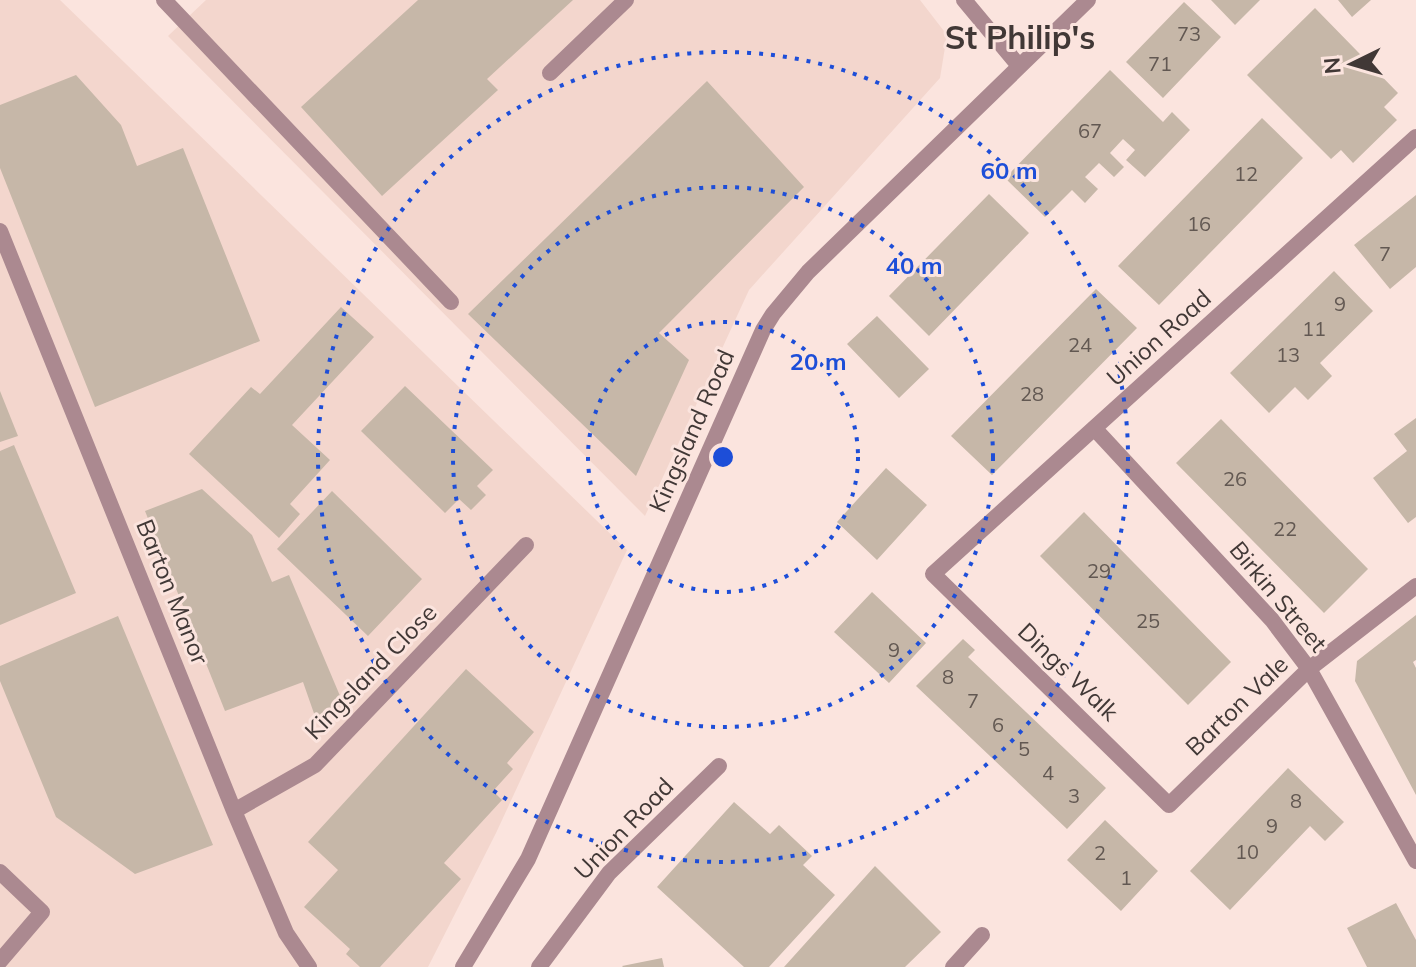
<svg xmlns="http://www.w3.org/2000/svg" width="1416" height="967" viewBox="0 0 1416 967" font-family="Mulish,sans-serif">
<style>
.built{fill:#f3d6cd}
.building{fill:#c6b7a8}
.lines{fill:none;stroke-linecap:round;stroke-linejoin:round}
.service{stroke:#ab8990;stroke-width:16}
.minor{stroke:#ab8990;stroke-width:16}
.ring{fill:none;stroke:#1d4ed8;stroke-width:4;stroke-dasharray:4 8}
.labels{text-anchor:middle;stroke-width:6;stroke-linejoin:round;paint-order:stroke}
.number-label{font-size:20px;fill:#625852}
.street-label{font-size:24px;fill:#413836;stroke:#fbe4de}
.district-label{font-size:32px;font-weight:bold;fill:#413836;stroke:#fbe4de}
.centre{fill:#1d4ed8;stroke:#fbe4de;stroke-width:4}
.ring-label{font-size:24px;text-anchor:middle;font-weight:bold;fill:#1d4ed8;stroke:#fbe4de;stroke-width:6;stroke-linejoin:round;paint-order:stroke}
</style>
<rect width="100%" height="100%" fill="#fbe4de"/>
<path class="built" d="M0 0H60L627 550 496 833 428 967H0Z
M206 0H920L947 35 940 78 749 290 645 516 168 36Z"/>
<path class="building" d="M418 0H573L487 79 498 90 382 196 301 107Z
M1211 0H1260L1235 25Z
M1338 0H1371L1352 17Z
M1184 2 1221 37 1163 98 1126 62Z
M1315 8 1398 93 1384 107 1397 120 1353 163 1341 150 1331 159 1247 75Z
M1110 70 1163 122 1172 112 1190 130 1145 177 1126 160 1135 150 1123 139 1110 153 1124 167 1114 177 1099 163 1085 177 1098 189 1085 203 1072 190 1045 217 1005 178Z
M76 75 121 125 137 166 183 148 260 341 95 407 0 168V105Z
M707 81 804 187 659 333 689 360 636 476 468 314Z
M1262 118 1303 158 1159 305 1118 266Z
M989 194 1029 233 929 336 889 296Z
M1416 195V267L1390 289 1354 245Z
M1334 271 1373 311 1320 363 1332 376 1308 400 1295 387 1269 413 1230 373Z
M1096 289 1137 328 992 475 951 436Z
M341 307 374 337 292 425 330 460 290 504 300 514 279 538 189 454 251 387 260 394Z
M877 316 929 369 899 398 847 344Z
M405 386 493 470 477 486 486 495 471 510 459 499 445 513 361 431Z
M0 391 18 436 0 442Z
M1416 418V517L1408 523 1373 478 1407 451 1394 434Z
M1221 419 1368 569 1324 613 1176 463Z
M14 445 76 593 0 625V451Z
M886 468 927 505 877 560 837 522Z
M202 489 252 535 272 582 289 575 343 703 317 722 303 682 225 711 145 511Z
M332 491 422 579 368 636 277 549Z
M1084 512 1231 662 1188 705 1040 556Z
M872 592 926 643 889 683 834 632Z
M1416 615V660L1413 662 1416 668V795L1355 681 1357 661Z
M118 616 213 845 135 874 56 817 0 681V666Z
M963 639 975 650 968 657 1106 788 1067 829 916 686Z
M466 669 534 732 507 763 513 769 493 791 502 800 444 863 461 879 380 967H360L346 954 350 949 304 907 338 870 308 842Z
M1288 768 1344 822 1325 841 1310 826 1230 910 1190 871Z
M734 802 770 834 779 825 812 856 803 865 835 895 769 967H744L657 887Z
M1105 820 1158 871 1121 911 1067 860Z
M875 866 941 932 905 967H784Z
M1396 903 1416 940V967H1367L1347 928Z
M662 958 664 967H623L622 966Z"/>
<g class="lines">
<path class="service" d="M164 0 451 302
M550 73 626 0
M0 872 42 912 0 961"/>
<path class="minor" d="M964 0 1019 66
M1416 137 933 574 1169 805 1309 669 1416 586
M0 231 234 811 286 933 309 967
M1094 428 1272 620 1309 669 1416 861
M234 811 315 765 526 545
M463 967 528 859 763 330 773 314 808 272 1088 0
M539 967 609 873 719 766
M953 967 982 935"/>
</g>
<g class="ring">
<circle cx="723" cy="457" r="135"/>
<circle cx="723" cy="457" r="270"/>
<circle cx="723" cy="457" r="405"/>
</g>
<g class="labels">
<g class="number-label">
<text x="1189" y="41">73</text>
<text x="1160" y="71">71</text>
<text x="1090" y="138">67</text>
<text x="1246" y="181">12</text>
<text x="1199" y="231">16</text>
<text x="1385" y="261">7</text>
<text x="1340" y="311">9</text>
<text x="1314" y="336">11</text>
<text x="1080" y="352">24</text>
<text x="1288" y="362">13</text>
<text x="1032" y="401">28</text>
<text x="1235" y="486">26</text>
<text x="1285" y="536">22</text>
<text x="1099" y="578">29</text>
<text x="1148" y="628">25</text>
<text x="894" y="657">9</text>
<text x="948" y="684">8</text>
<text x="973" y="708">7</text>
<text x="998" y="732">6</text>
<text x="1024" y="756">5</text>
<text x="1048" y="780">4</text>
<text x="1074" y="803">3</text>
<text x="1296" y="808">8</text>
<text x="1272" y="833">9</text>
<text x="1247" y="859">10</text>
<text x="1100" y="860">2</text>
<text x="1126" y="885">1</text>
</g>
<g class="street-label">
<text transform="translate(1159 338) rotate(-42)" y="8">Union Road</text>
<text transform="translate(692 431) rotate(-66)" y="8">Kingsland Road</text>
<text transform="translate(172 592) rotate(68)" y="8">Barton Manor</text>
<text transform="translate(1278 597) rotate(50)" y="8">Birkin Street</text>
<text transform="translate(371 672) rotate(-46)" y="8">Kingsland Close</text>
<text transform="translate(1068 672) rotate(44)" y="8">Dings Walk</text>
<text transform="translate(1237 706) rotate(-44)" y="8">Barton Vale</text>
<text transform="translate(624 829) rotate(-46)" y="8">Union Road</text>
</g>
<g class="district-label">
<text x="1020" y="49">St Philip's</text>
</g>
</g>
<circle cx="723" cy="457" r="12" class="centre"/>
<g class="ring-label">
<text x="1009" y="179">60 m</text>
<text x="914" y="274">40 m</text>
<text x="818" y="370">20 m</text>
</g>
<g transform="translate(1352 64) rotate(265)" stroke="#fbe4de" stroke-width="6" paint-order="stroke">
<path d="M0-6L14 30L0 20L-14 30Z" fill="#413836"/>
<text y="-12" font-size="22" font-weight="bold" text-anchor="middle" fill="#413836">N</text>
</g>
</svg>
